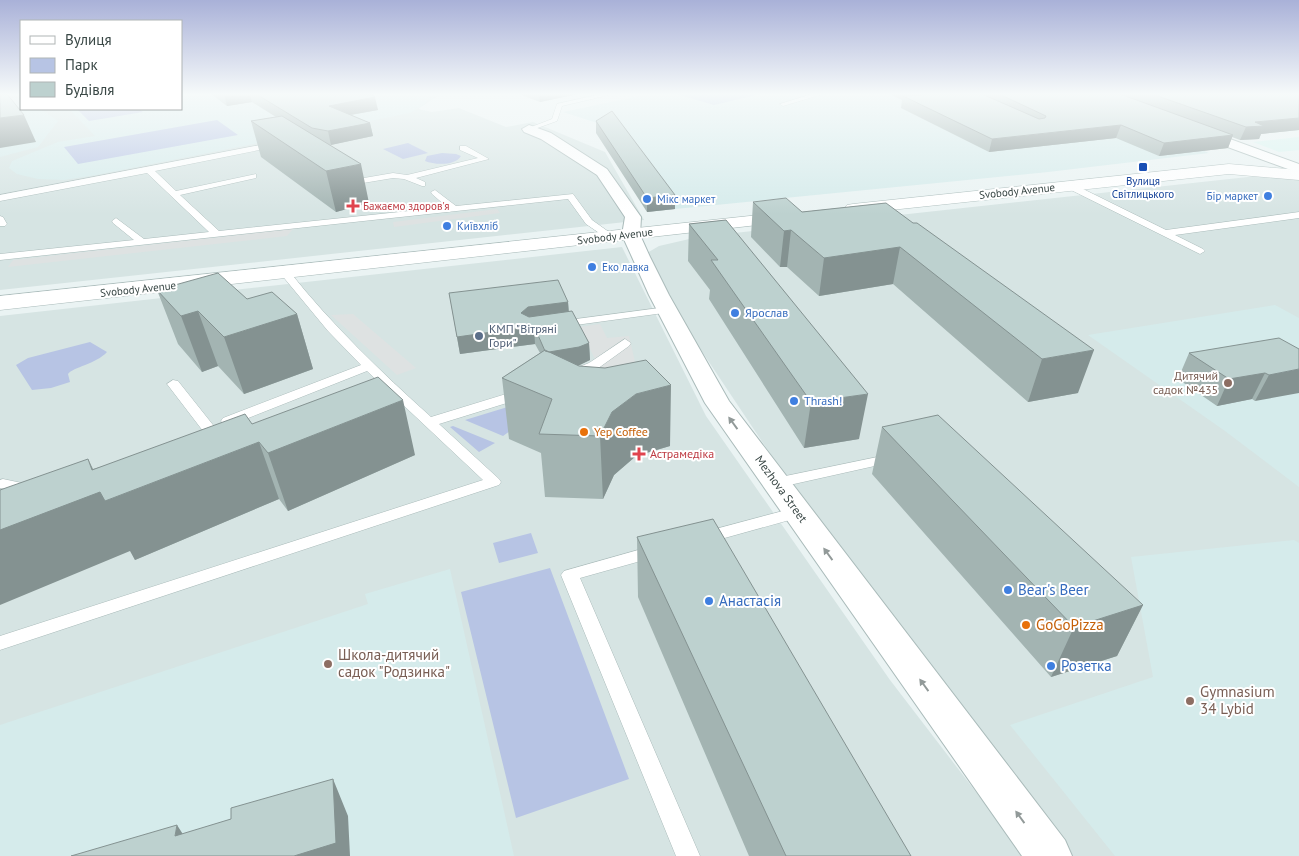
<svg xmlns="http://www.w3.org/2000/svg" width="1299" height="856" viewBox="0 0 1299 856" font-family="'PT Sans',sans-serif">
<style>
.residential{fill:#d6e4e3}
.commercial{fill:#d8f3ef}
.education{fill:#d5ebeb}
.green{fill:#b7c4e4}
.parking{fill:#dee2e2}
.lines{fill:none;stroke-linecap:round;stroke-linejoin:round}
.service-casing{stroke:#aabbba;stroke-width:1}
.minor-casing{stroke:#aabbba;stroke-width:2}
.tertiary-casing{stroke:#aabbba;stroke-width:1}
.service{fill:#fff;fill-rule:evenodd}
.minor{fill:#fff;fill-rule:evenodd}
.tertiary{fill:#fff;fill-rule:evenodd}
.wall{fill:#a3b4b2}
.shaded-wall{fill:#849291}
.building{fill:#bdd1cf;stroke:#849291}
.oneway{fill:#929a99}
.transit-dot{fill:#1a4fb4;stroke:#fff;stroke-width:2}
.shop-dot{fill:#3f7fe0;stroke:#fff;stroke-width:2}
.health-dot{fill:#e0444e;stroke:#fff;stroke-width:2}
.service-dot{fill:#5c6f8a;stroke:#fff;stroke-width:2}
.education-dot{fill:#8d6e63;stroke:#fff;stroke-width:2}
.food-dot{fill:#e8710a;stroke:#fff;stroke-width:2}
.labels{text-anchor:middle;stroke-width:4;stroke-linejoin:round;paint-order:stroke}
.far-transit-label{font-size:11px;fill:#164399;stroke:#fff}
.far-street-label{font-size:11px;fill:#394745;stroke:#fff}
.far-shop-label{font-size:11px;fill:#366cbe;stroke:#fff;text-anchor:start}
.far-health-label{font-size:11px;fill:#be3a42;stroke:#fff;text-anchor:start}
.shop-label{font-size:12px;fill:#366cbe;stroke:#fff;text-anchor:start}
.service-label{font-size:12px;fill:#4e5e75;stroke:#fff;text-anchor:start}
.education-label{font-size:12px;fill:#785e54;stroke:#fff;text-anchor:end}
.food-label{font-size:12px;fill:#c56008;stroke:#fff;text-anchor:start}
.health-label{font-size:12px;fill:#be3a42;stroke:#fff;text-anchor:start}
.street-label{font-size:12px;fill:#394745;stroke:#fff}
.near-shop-label{font-size:15px;fill:#366cbe;stroke:#fff;text-anchor:start}
.near-food-label{font-size:15px;fill:#c56008;stroke:#fff;text-anchor:start}
.near-education-label{font-size:15px;fill:#785e54;stroke:#fff;text-anchor:start}
</style>
<rect width="100%" height="100%" fill="#eaf3f3"/>
<path class="residential" d="M0 94H21V109H181V94H437L439 95 418 109 432 112 459 108 506 127 533 122 605 152 644 220 0 290Z
M1266 175 1299 177V856H1055L781 470 687 329 647 253 659 246 698 237Z
M622 247 706 416 890 680 1025 856H0V316Z"/>
<path class="commercial" d="M1299 137V150L1279 152 1253 142Z"/>
<path class="education" d="M181 94H422L428 97 425 104 410 113 96 175 64 180 38 179 17 174 9 168 12 161 58 142 95 136 69 109H181Z
M649 94H989L1098 108 1209 153 1048 172 675 209 639 159 622 131 563 112Z
M21 105V109L42 110 58 121 38 147 0 157V106Z
M1275 305 1299 318V487L1225 431 1088 335Z
M1294 540 1299 543V856H1115L1010 725 1153 677 1131 557Z
M450 569 514 856H0V725L368 604 365 594Z"/>
<path class="green" d="M676 94H761L714 105Z
M77 109H138L143 112 89 121Z
M217 120 238 135 78 164 64 147Z
M408 143 428 153 403 159 383 149Z
M442 153 456 154 461 156C455 166 435 165 425 161L427 156Z
M90 342 107 352C96 364 73 367 68 374L70 382 51 388 32 390 16 365 28 358Z
M554 399 503 436 465 420 517 404Z
M453 426 495 443 479 452 450 427Z
M531 533 538 553 499 563 493 543Z
M550 568 629 779 516 818 461 592Z"/>
<path class="parking" d="M497 209 500 213 394 227 393 222Z
M293 229 287 236 8 267 13 260Z
M353 314 416 368 397 375 331 315Z
M600 324 607 338 629 336 644 401 558 387 599 367 579 327Z"/>
<g class="lines">
<defs>
<path id="service" d="M601 94H613L562 106 557 121 529 131 526 129 552 119 557 104Z
M812 94H823L783 106 780 104Z
M276 142 280 144 279 146 155 171 176 191 256 174V178L180 195 219 231 447 207 432 194 431 192 435 190 456 206 573 194 592 220 616 237 611 240 608 239 586 224 568 199 0 260V254L134 240 113 223 112 221 116 218 144 239 209 232 147 173 0 201V195Z
M460 146H466L489 159 416 178 425 182V186H422L404 179 393 178 363 183 345 172 352 170 364 178 393 173 407 175 478 158 460 150Z
M1067 184H1073L1166 230 1299 212V218L1175 235 1203 249 1205 251 1200 254 1067 188Z
M0 216 3 217 7 224 5 226H0Z
M285 270 289 271C332 325 380 371 431 417L516 391H526L527 394 526 397 439 424 499 479 501 482 499 485 0 650V636L483 480 367 371 233 424H223L221 421 223 418 361 365 328 331 280 273Z
M667 307 673 310 671 312 561 327 555 324 561 321Z
M625 339 631 343 629 346 597 369 573 378 567 374 569 371 589 363Z
M173 380 178 381 213 425 215 428 213 431H203L167 384Z
M892 454 897 455 899 458 897 461 776 488 771 486 768 483 771 480 776 478Z
M3 479 36 486 39 489 36 492 31 494 0 488V480Z
M798 507 804 508 806 512 804 516 703 544 697 542 695 538 697 534Z
M656 545 662 547 664 551 662 555 580 578 700 856H676L561 575 564 571Z"/>
<path id="minor" d="M529 125 551 133 607 169 641 217 640 235 650 257 669 295 729 401 1065 840 1072 856H1022L705 403 649 295 632 257 622 235 625 217 597 175 541 139 524 132 522 129Z
M1197 127 1299 164V173L1192 134 1190 131Z"/>
<path id="tertiary" d="M1229 164 1299 170V180L1229 174 853 214 847 213 844 209 847 205 853 204Z
M788 212 794 213 797 217 794 221 0 310V296Z"/>
</defs>
<use href="#service" class="service-casing"/>
<use href="#minor" class="minor-casing"/>
<use href="#tertiary" class="tertiary-casing"/>
<use href="#service" class="service"/>
<use href="#minor" class="minor"/>
<use href="#tertiary" class="tertiary"/>
</g>
<path class="wall" d="M211 94H374L370 95 378 110 351 115 370 123 373 136 330 145 369 203 336 212 261 157 251 121 276 117 252 102 227 106Z
M519 94H578L540 102Z
M889 94H1299V130L1261 134 1259 139 1240 140 1232 137 1228 148 1159 156 1116 138 989 152 901 108 902 100Z
M596 121 675 195V209L647 212 596 133Z
M753 202 802 212 886 203 1078 393 1028 402 893 284 819 296 787 267H780L751 237Z
M726 220 859 439 804 448 709 299 710 290 688 261 689 224Z
M157 290 247 299 297 314 313 369 244 394 218 366 202 372 178 344Z
M449 293 568 302 569 311 589 343 590 360 578 365 670 446 636 456 614 475 603 499 545 497 541 453 509 439 502 378 540 353 535 344 460 354Z
M1299 349 1255 401 1252 399 1217 406 1178 379 1189 353Z
M252 424 415 455 288 511 279 499 135 560 88 459 93 469Z
M882 427 1143 605 1117 656 1051 677 872 474Z
M637 537 911 856H749L638 597Z"/>
<path class="shaded-wall" d="M224 94H250L252 102 227 106Z
M539 94H578L540 102Z
M375 97 378 110 332 118 329 106Z
M24 115 36 142 0 148V118Z
M1299 118V130L1261 134 1259 139 1240 140 1246 127 1255 122Z
M370 123 373 136 331 145 328 131Z
M1121 125 1116 138 989 152 992 139Z
M1233 135 1228 148 1159 156 1164 143Z
M361 164 369 203 336 212 326 171Z
M675 195V209L647 212V198Z
M791 230 787 267H780L784 231Z
M900 247 893 284 819 296 824 258Z
M568 302 569 319 534 326 535 344 460 354 457 337 521 313 528 307Z
M198 311 218 366 202 372 181 316Z
M297 314 313 369 244 394 224 337Z
M589 343 590 360 580 365 548 370 546 353Z
M1094 350 1078 393 1028 402 1042 359Z
M1299 369V393L1255 401 1269 375Z
M1265 373 1252 399 1217 406 1229 379Z
M671 385 670 446 636 456 614 475 603 499 600 436 612 412 636 394Z
M868 394 859 439 804 448 811 402Z
M403 400 415 455 288 511 268 453Z
M259 442 279 499 135 560 130 551 0 605V530L92 470 88 459 108 500Z
M1143 605 1117 656 1051 677 1074 627Z
M333 779 348 816 350 856H294Z
M177 825 197 856 175 836Z"/>
<path class="building" d="M0 94H7L24 115 0 118Z
M256 94H369L375 97 329 106 370 123 328 131 312 128Z
M919 94H982L1039 119 1045 118 1046 116 999 94H1120L1233 135 1164 143 1121 125 992 139 903 96 921 95Z
M1152 94H1299V118L1255 122 1264 126 1246 127Z
M612 111 675 195 647 198 596 121Z
M282 116 361 164 326 171 251 121Z
M786 198 802 212 886 203 913 223H917L1094 350 1042 359 900 247 824 258 791 230 784 231 753 202Z
M726 220 868 394 811 402 711 260H718L689 224Z
M218 273 247 299 272 292 297 314 224 337 198 311 181 316 157 290Z
M558 280 568 302 528 307 521 313 529 317 572 311 589 343 579 347 549 352 545 351 534 326 457 337 449 293Z
M1279 338 1299 349V369L1269 375 1265 373 1229 379 1189 353Z
M545 350 579 366 605 368 646 360 671 385 636 394 612 412 600 436 539 434 552 399 502 378Z
M378 377 403 400 268 453 259 442 105 501 100 492 0 530V490L88 459 92 470 245 414 252 424Z
M938 415 1143 605 1074 627 882 427Z
M713 519 911 856H786L637 537Z
M333 779 336 843 294 856H71L177 825 175 836 231 819V808Z"/>
<defs><path id="oneway-solid" d="M-6-.8H1V-3.2L6.5 0L1 3.2V.8H-6Z" transform="scale(1.25)"/></defs>
<g class="oneway">
<use href="#oneway-solid" transform="translate(733 423) rotate(-126)"/>
<use href="#oneway-solid" transform="translate(828 554) rotate(-126)"/>
<use href="#oneway-solid" transform="translate(924 685) rotate(-126)"/>
<use href="#oneway-solid" transform="translate(1020 817) rotate(-126)"/>
</g>
<linearGradient id="sky" x2="0" y2="1"><stop stop-color="#a9b1d8"/><stop offset="0.44" stop-color="#f6fafa"/><stop offset="1" stop-color="#f6fafa" stop-opacity="0"/></linearGradient>
<rect width="1299" height="214" fill="url(#sky)"/>
<rect class="transit-dot" x="1138" y="162" width="10" height="10" rx="2.5"/>
<g class="shop-dot">
<circle cx="1268" cy="196" r="5"/>
<circle cx="647" cy="199" r="5"/>
<circle cx="447" cy="226" r="5"/>
<circle cx="592" cy="267" r="5"/>
<circle cx="735" cy="313" r="5"/>
<circle cx="794" cy="401" r="5"/>
<circle cx="1008" cy="590" r="5"/>
<circle cx="709" cy="601" r="5"/>
<circle cx="1051" cy="666" r="5"/>
</g>
<g class="health-dot">
<path d="M350.5 198.5h5v5h5v5h-5v5h-5v-5h-5v-5h5z"/>
<path d="M636.5 446.5h5v5h5v5h-5v5h-5v-5h-5v-5h5z"/>
</g>
<circle class="service-dot" cx="479" cy="336" r="5"/>
<g class="education-dot">
<circle cx="1228" cy="383" r="5"/>
<circle cx="328" cy="664" r="5"/>
<circle cx="1190" cy="701" r="5"/>
</g>
<g class="food-dot">
<circle cx="584" cy="432" r="5"/>
<circle cx="1026" cy="625" r="5"/>
</g>
<g class="labels">
<g class="far-transit-label">
<text x="1143" y="185">Вулиця<tspan x="1143" dy="13">Світлицького</tspan></text>
</g>
<g class="far-street-label">
<text transform="translate(1017 191) rotate(-6)" y="4">Svobody Avenue</text>
<text transform="translate(615 236) rotate(-7)" y="4">Svobody Avenue</text>
<text transform="translate(138 289) rotate(-6)" y="4">Svobody Avenue</text>
</g>
<g class="far-shop-label">
<text x="1258" y="200" text-anchor="end">Бір маркет</text>
<text x="657" y="203">Мікс маркет</text>
<text x="457" y="230">Київхліб</text>
<text x="602" y="271">Еко лавка</text>
</g>
<g class="far-health-label">
<text x="363" y="210">Бажаємо здоров'я</text>
</g>
<g class="shop-label">
<text x="745" y="317">Ярослав</text>
<text x="804" y="405">Thrash!</text>
</g>
<g class="service-label">
<text x="489" y="333">КМП "Вітряні<tspan x="489" dy="14">Гори"</tspan></text>
</g>
<g class="education-label">
<text x="1218" y="380">Дитячий<tspan x="1218" dy="14">садок №435</tspan></text>
</g>
<g class="food-label">
<text x="594" y="436">Yep Coffee</text>
</g>
<g class="health-label">
<text x="650" y="458">Астрамедіка</text>
</g>
<g class="street-label">
<text transform="translate(781 489) rotate(54)" y="4">Mezhova Street</text>
</g>
<g class="near-shop-label">
<text x="1018" y="595">Bear's Beer</text>
<text x="719" y="606">Анастасія</text>
<text x="1061" y="671">Розетка</text>
</g>
<g class="near-food-label">
<text x="1036" y="630">GoGoPizza</text>
</g>
<g class="near-education-label">
<text x="338" y="660">Школа-дитячий<tspan x="338" dy="17">садок "Родзинка"</tspan></text>
<text x="1200" y="697">Gymnasium<tspan x="1200" dy="17">34 Lybid</tspan></text>
</g>
</g>
<rect x="20" y="20" width="162" height="90" fill="#ffffff" stroke="#b0b5b5"/>
<rect x="30" y="36" width="25" height="8" fill="#ffffff" stroke="#b0b5b5"/>
<text x="65" y="45" font-size="15" fill="#394745">Вулиця</text>
<rect x="30" y="58" width="25" height="15" fill="#b7c4e4" stroke="#b0b5b5"/>
<text x="65" y="70" font-size="15" fill="#394745">Парк</text>
<rect x="30" y="82" width="25" height="15" fill="#bdd1cf" stroke="#b0b5b5"/>
<text x="65" y="95" font-size="15" fill="#394745">Будівля</text>
</svg>
